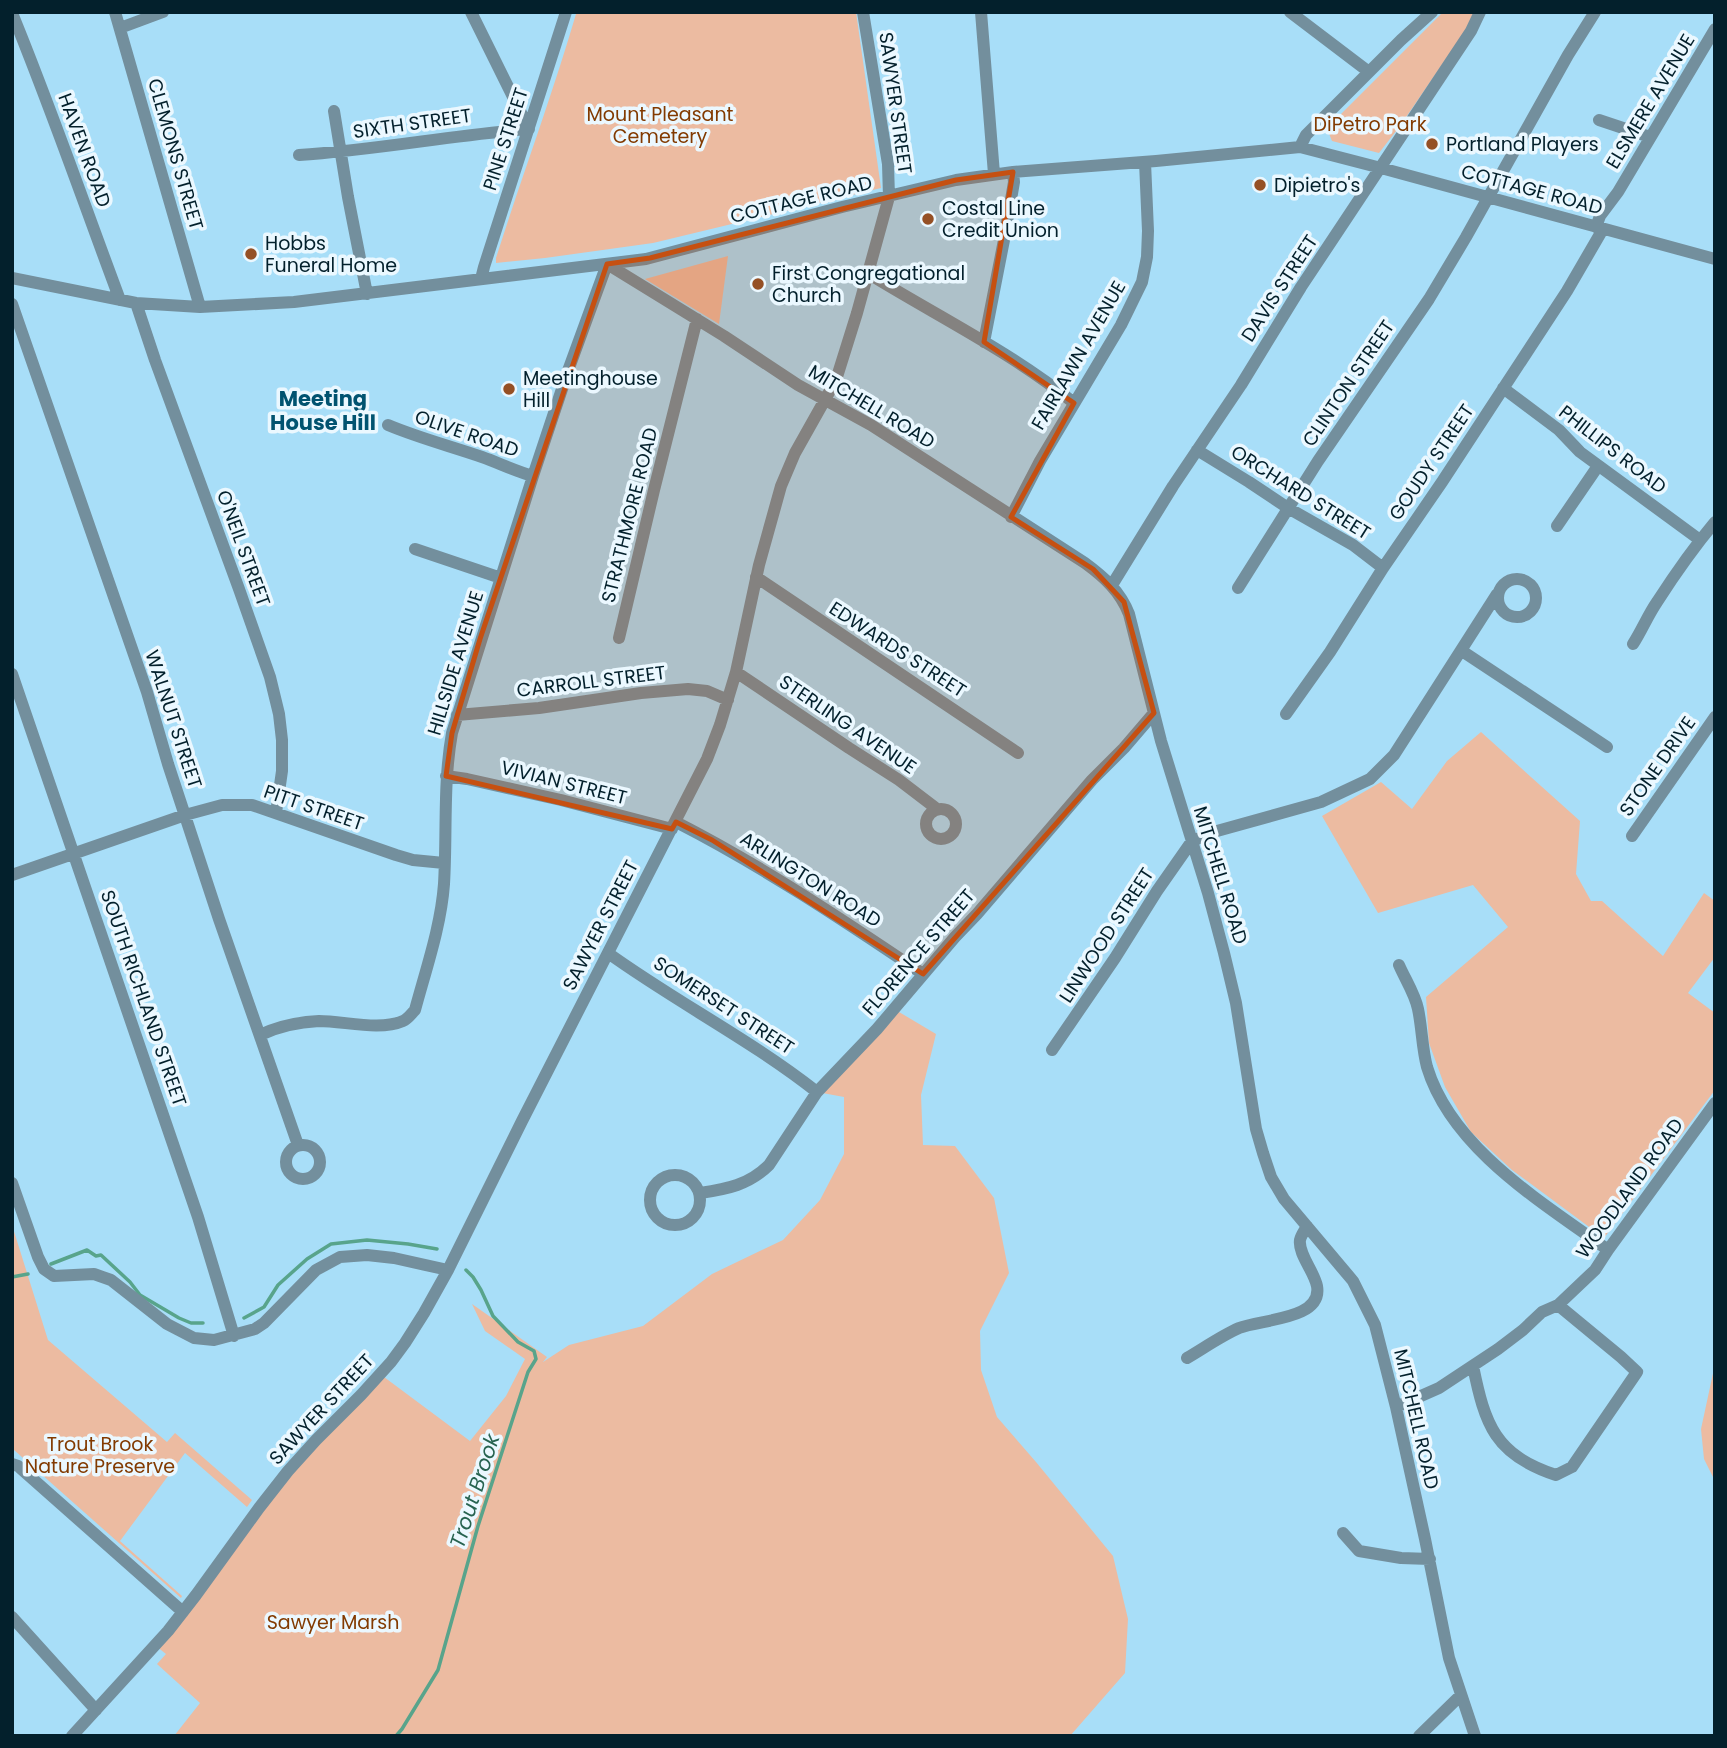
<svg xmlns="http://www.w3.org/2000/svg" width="1727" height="1748" viewBox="0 0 1727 1748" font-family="Poppins,sans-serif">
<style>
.green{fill:#ecbba1}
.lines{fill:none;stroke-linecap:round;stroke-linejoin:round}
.stream{stroke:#58a48b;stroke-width:3.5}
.minor{stroke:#738f9d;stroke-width:12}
.marked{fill:#c65011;fill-opacity:0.2;stroke:#c65011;stroke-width:5;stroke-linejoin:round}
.poi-dot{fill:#955025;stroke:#ebf8ff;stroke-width:2.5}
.labels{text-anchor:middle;stroke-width:7;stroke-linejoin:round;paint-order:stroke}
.street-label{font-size:19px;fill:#03202c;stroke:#ebf8ff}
.park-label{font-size:19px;fill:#823a01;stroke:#ebf8ff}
.poi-label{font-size:19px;fill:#03202c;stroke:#ebf8ff;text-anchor:start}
.neighbourhood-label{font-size:21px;font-weight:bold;fill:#015370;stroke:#ebf8ff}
.water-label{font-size:21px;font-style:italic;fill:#276350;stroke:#ebf8ff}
</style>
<rect width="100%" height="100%" fill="#a8def8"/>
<path class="green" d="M589 12H856L881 188 653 243 545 258 496 263V258C522 176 552 96 576 14Z
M1443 12H1475L1465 31 1400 126 1379 153 1332 141 1328 131 1336 119Z
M728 256 719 324 645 279Z
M1481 732 1580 821 1576 874 1591 901H1602L1663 956 1704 893 1715 901V957L1688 993 1715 1013V1090L1604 1238 1512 1170 1471 1132 1445 1087 1429 1043 1426 997 1508 927 1473 885 1378 913 1322 816 1381 782 1412 809 1447 761Z
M894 1009 936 1034 921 1095 923 1145 955 1146 994 1198 1009 1273 980 1331 981 1370 997 1417 1036 1462 1113 1556 1128 1619 1125 1673 1070 1736H174L200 1703 157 1664 166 1654 156 1646 259 1508 380 1374 470 1441 506 1396 525 1359 485 1331 472 1304 547 1357 543 1362 569 1345 643 1326 712 1274 783 1240 820 1200 844 1154V1097L817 1092Z
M12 1225 48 1340 167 1442 175 1433 252 1500 247 1507 185 1453 120 1541 182 1596 181 1598 14 1450H12Z
M1715 1364V1481L1704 1459 1701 1429Z"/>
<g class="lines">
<path class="stream" d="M51 1264 87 1250 96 1256 101 1255 130 1282 140 1295 179 1318 191 1323H203
M12 1277 28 1274
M244 1318 264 1307 278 1285 307 1259 331 1244 367 1240 408 1244 437 1249
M396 1736 402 1729 438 1670 478 1526 528 1372 536 1359 534 1351 518 1342 493 1316 481 1290 473 1277 466 1270"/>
<path class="minor" d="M115 12 200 307
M981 12 994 174
M1290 12 1369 72
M12 13C51 108 84 204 120 300
M120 28 163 12
M334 111 348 197 367 294
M1599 120 1650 137
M1300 147 1306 135 1401 40 1432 12
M299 155C376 150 452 135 529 129L471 12
M1596 227 1600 216 1618 192 1715 29
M869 274C937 316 1011 352 1074 403
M12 278 136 303 200 307 294 302 646 259 842 207 956 180 1013 172 1156 161 1300 147 1381 168 1715 259
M481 279 484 267 566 12
M136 303 155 360 239 589 270 677 279 714 282 740V771L276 813
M12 304 147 692 168 764 219 919 298 1145
M984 342 1004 240 1014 182 1013 172
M1503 388 1559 430 1580 452 1700 540
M388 425C419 438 450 446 482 457 499 463 515 471 533 476
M1197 450 1249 482 1288 508 1353 545 1383 568
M1011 517 1040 461 1121 325 1142 282 1147 257 1148 231 1145 162
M1557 526 1598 466
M415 549 501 578
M756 577 1018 753
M1498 598a19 19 0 1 1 38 0a19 19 0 1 1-38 0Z
M1112 585 1173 486 1241 385 1301 287 1471 31 1480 12
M1238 588 1318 461 1429 299 1466 237 1568 55 1595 12
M619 638 654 490 697 319
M1633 644C1642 630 1648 615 1657 602 1675 574 1694 547 1715 522
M1462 651 1607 747
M736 672 849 748 899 780 937 809
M12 674 198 1217 234 1336
M1286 714 1330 652 1383 568 1442 482 1567 291 1603 229
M457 715 539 708 641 693 688 689 707 691 728 700
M446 776 467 779 561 800 672 829
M926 824a15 15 0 1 1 30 0a15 15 0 1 1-30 0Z
M676 822C762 866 843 920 923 974
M1632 836 1715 717
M12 875 185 815 222 805H252L396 855 413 860 444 863
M608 953C676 1002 751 1040 817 1092
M1399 965C1405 979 1415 994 1418 1009 1422 1028 1422 1048 1427 1067 1452 1149 1542 1202 1608 1250
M260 1035C279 1026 298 1022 319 1021 344 1021 380 1031 403 1021 408 1019 411 1014 415 1010 426 969 441 926 444 884 447 833 443 783 452 733L533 476 569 368 607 264 724 336 798 385 871 425 1085 563C1104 577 1120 591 1129 614L1161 741 1208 893 1224 953 1236 1003 1256 1129 1263 1153 1271 1177 1284 1199 1353 1281 1375 1325 1396 1407 1425 1539 1449 1658 1475 1736
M1052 1050 1115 958 1157 891 1192 841 1217 831 1321 802 1370 779 1394 755 1497 594
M286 1162a17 17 0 1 1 34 0a17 17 0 1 1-34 0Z
M650 1200a25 25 0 1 1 50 0a25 25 0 1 1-50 0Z
M12 1183 38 1257 44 1269 54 1276 94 1274 111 1280 167 1324 194 1338 214 1340 255 1329 264 1323 316 1270 340 1257 367 1255 394 1258 448 1270
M700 1193C727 1189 749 1185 769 1165L817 1092 877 1029 955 937 977 914 1092 780 1124 748 1154 713
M1187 1358C1204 1348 1221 1336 1239 1328 1261 1319 1323 1320 1317 1286 1314 1271 1298 1254 1300 1240 1301 1235 1305 1230 1307 1226
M1473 1366C1485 1425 1495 1455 1556 1475L1572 1467 1637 1372 1621 1357 1558 1305
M1396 1407 1439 1388 1498 1349 1523 1330 1542 1312 1558 1305 1595 1270 1608 1250 1715 1103
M12 1464 18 1466 183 1612
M1343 1533 1359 1551 1401 1558 1430 1559
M12 1617 96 1710
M72 1736 168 1631 196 1595 259 1508 288 1471 316 1440 361 1395 391 1362 405 1343 424 1313 448 1270 522 1121 707 759 720 725 736 672 759 565 781 486 795 453 836 380 857 313 889 197 888 164 863 12
M1419 1736 1461 1695"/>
</g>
<path class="marked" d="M1013 172 984 342 1074 403 1011 517 1093 569 1124 602 1154 713 923 974 712 840 676 822 672 829 446 776 452 733 480 639 607 264 650 258 956 180Z"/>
<g class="poi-dot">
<circle cx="1432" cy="144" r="7"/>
<circle cx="1260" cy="185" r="7"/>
<circle cx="928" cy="219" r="7"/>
<circle cx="251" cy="254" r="7"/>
<circle cx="758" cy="284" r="7"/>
<circle cx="509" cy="389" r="7"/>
</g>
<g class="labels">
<g class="street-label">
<text transform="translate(1650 101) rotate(-59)" y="7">ELSMERE AVENUE</text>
<text transform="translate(896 103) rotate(82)" y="7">SAWYER STREET</text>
<text transform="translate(412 123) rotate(-8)" y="7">SIXTH STREET</text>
<text transform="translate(505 139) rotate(-72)" y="7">PINE STREET</text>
<text transform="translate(85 150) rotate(70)" y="7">HAVEN ROAD</text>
<text transform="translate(176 154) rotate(74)" y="7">CLEMONS STREET</text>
<text transform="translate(1532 189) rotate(15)" y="7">COTTAGE ROAD</text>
<text transform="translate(801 199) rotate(-14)" y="7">COTTAGE ROAD</text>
<text transform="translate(1279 288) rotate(-57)" y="7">DAVIS STREET</text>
<text transform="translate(1078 355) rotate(-60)" y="7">FAIRLAWN AVENUE</text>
<text transform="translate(1348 383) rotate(-56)" y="7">CLINTON STREET</text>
<text transform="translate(872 406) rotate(31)" y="7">MITCHELL ROAD</text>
<text transform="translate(467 433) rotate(19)" y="7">OLIVE ROAD</text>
<text transform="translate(1613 449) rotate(38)" y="7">PHILLIPS ROAD</text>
<text transform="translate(1431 462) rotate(-56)" y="7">GOUDY STREET</text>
<text transform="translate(1301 492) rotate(32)" y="7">ORCHARD STREET</text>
<text transform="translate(629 515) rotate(-76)" y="7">STRATHMORE ROAD</text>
<text transform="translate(244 548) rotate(70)" y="7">O'NEIL STREET</text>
<text transform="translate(898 649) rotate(33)" y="7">EDWARDS STREET</text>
<text transform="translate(455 663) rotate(-73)" y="7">HILLSIDE AVENUE</text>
<text transform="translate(591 681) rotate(-7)" y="7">CARROLL STREET</text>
<text transform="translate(174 719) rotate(72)" y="7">WALNUT STREET</text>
<text transform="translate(848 724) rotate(34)" y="7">STERLING AVENUE</text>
<text transform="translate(1657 766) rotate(-55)" y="7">STONE DRIVE</text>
<text transform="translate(564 782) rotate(14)" y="7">VIVIAN STREET</text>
<text transform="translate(314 807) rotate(19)" y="7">PITT STREET</text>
<text transform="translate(1221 875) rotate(73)" y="7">MITCHELL ROAD</text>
<text transform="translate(811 879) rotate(32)" y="7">ARLINGTON ROAD</text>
<text transform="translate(600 925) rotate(-63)" y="7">SAWYER STREET</text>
<text transform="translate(1106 935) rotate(-57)" y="7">LINWOOD STREET</text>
<text transform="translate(918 952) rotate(-49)" y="7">FLORENCE STREET</text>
<text transform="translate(144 998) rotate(71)" y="7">SOUTH RICHLAND STREET</text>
<text transform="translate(724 1005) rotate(33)" y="7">SOMERSET STREET</text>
<text transform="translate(1629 1188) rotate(-54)" y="7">WOODLAND ROAD</text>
<text transform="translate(321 1409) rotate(-47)" y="7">SAWYER STREET</text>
<text transform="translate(1417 1419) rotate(77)" y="7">MITCHELL ROAD</text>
</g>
<g class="park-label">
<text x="660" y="121">Mount Pleasant<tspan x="660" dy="22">Cemetery</tspan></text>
<text x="1370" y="131">DiPetro Park</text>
<text x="100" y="1451">Trout Brook<tspan x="100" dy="22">Nature Preserve</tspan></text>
<text x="333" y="1629">Sawyer Marsh</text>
</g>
<g class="poi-label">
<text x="1446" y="151">Portland Players</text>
<text x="1274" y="192">Dipietro's</text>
<text x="942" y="215">Costal Line<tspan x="942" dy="22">Credit Union</tspan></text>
<text x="265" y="250">Hobbs<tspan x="265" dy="22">Funeral Home</tspan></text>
<text x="772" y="280">First Congregational<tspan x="772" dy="22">Church</tspan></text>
<text x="523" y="385">Meetinghouse<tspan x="523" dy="22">Hill</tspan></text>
</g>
<g class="neighbourhood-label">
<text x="323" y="406">Meeting<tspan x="323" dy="24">House Hill</tspan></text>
</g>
<g class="water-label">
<text transform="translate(475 1491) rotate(-72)" y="7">Trout Brook</text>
</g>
</g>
<rect width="1727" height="1748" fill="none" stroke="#03202c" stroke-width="28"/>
</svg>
